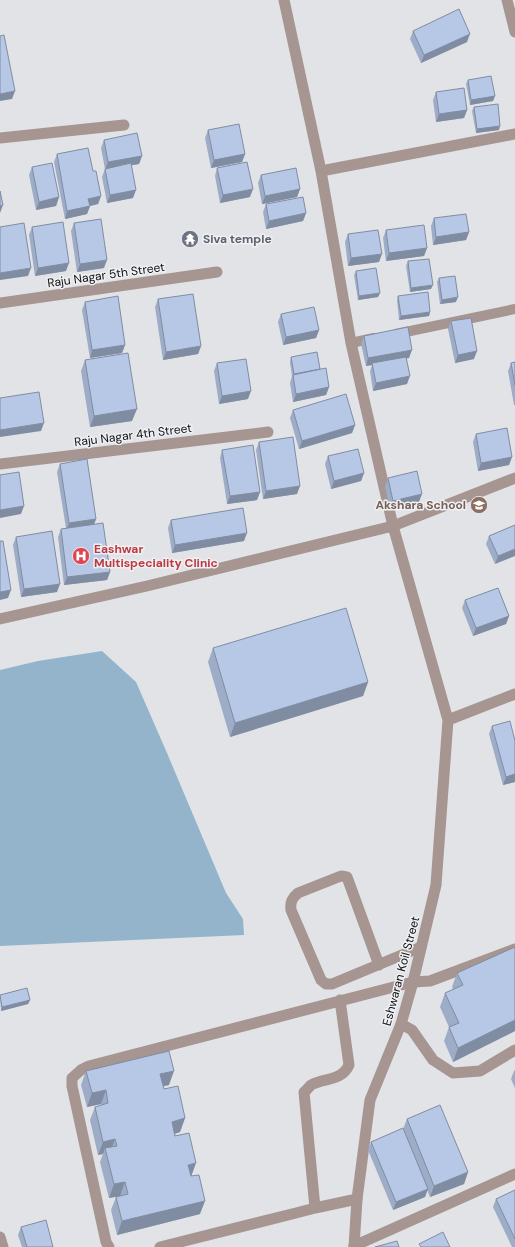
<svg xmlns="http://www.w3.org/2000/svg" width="515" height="1247" viewBox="0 0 515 1247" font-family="'DM Sans',sans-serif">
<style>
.water{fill:#93b4ca}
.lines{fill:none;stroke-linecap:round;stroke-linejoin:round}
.service{stroke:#a69590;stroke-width:10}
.minor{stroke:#a69590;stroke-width:11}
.tertiary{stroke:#a69590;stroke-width:11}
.wall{fill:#9dacc7}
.shaded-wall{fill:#808ca2}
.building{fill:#b7c8e7;stroke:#808ca2}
.labels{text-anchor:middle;stroke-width:3;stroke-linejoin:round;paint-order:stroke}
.worship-label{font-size:12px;font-weight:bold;fill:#5b616d;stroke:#eff0f3;text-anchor:start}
.street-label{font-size:12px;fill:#0f0f10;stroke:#eff0f3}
.education-label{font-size:12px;font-weight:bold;fill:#785e54;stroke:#eff0f3;text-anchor:end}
.health-label{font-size:12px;font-weight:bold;fill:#be3a42;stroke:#eff0f3;text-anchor:start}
</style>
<rect width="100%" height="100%" fill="#e1e3e6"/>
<path class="water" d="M102 651 136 682 167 753 226 893 243 919 244 935 0 946V670L38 661Z"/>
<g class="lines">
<path class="service" d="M396 334 515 309
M351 343 374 338"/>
<path class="minor" d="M284 0 321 171 351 343 393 526 515 478
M507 0 515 32
M0 138 124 125
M321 171 515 134
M0 303 217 272
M0 464 268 432
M379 965 347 877 341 876 298 893C292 898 290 902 291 910L321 980 326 984H332L421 947
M401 1024 412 1030 433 1060 453 1073 480 1071 515 1050
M315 1208 304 1092C307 1090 309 1087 311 1085 324 1078 342 1081 349 1065L340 1000
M0 1237 3 1247
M354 1246 515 1174
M109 1247 106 1242 72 1086V1078L81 1070 89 1066 413 982 430 981 515 949
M160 1247 296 1213 315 1208 357 1199"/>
<path class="tertiary" d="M0 619 147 586 393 526 448 720 436 885 413 982 401 1024 370 1100 357 1199 354 1247
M448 720 515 694"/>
</g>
<path class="wall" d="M413 31 467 42 421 63 410 39Z
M468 80 495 96 493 101 470 105 466 84Z
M436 92 467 110 464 118 436 122 433 100Z
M474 107 499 130 476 133 472 111Z
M208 130 245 154 242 162 211 168 205 138Z
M104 140 142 156 139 164 131 165 133 198 107 203 102 177 105 169 101 148Z
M57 154 93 171 101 196 98 204 90 206 87 214 65 219 54 162Z
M32 167 59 197 56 206 36 210 29 175Z
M217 168 250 197 220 203 215 176Z
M261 175 300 189 297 197 262 204 258 183Z
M266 204 306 213 303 221 266 229 263 212Z
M434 218 469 232 466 240 433 245 431 226Z
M74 223 104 268 77 272 71 231Z
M32 227 66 271 35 276 29 235Z
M386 230 427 248 424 256 386 261 383 238Z
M348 234 379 262 348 266 345 242Z
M408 261 431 289 410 292 406 266Z
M356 271 380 293 378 297 358 300 354 275Z
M439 278 456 302 440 304 437 282Z
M398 296 430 312 429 316 399 320 397 300Z
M158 299 201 346 198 354 163 360 155 307Z
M85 302 125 345 122 353 90 358 82 310Z
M281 314 319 330 316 338 283 345 278 322Z
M451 321 474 359 455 363 448 329Z
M364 336 409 358H407V384L373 391 370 371 372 365 366 366 361 344Z
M291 357 320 370 329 387 326 395 293 402 290 383 292 376 290 362Z
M85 360 132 421 90 427 81 371Z
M515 362V405H514L508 371 511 363Z
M217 363 248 399 219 404 214 371Z
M293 410 355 425 352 433 299 449 290 418Z
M476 434 512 457 509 465 478 471 473 442Z
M259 442 297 494 263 499 256 450Z
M222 450 260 492 257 500 227 504 220 458Z
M328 456 364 473 361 481 331 489 325 464Z
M60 464 96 519 94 524 110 572 107 580 64 585 58 537 61 529 66 528 57 472Z
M388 478 419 502 390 509 385 486Z
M171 520 244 541 172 553 168 528Z
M515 525 495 564 486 544 489 536Z
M16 537 57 592 21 597 13 545Z
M465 600 509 616 506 624 473 636 462 608Z
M213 648 368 682 363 696 230 737 208 662Z
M492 726 515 741V782L503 785 489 734Z
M515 947V1031L453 1062 444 1041 449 1027 440 1007 445 993 453 989 452 987 457 973Z
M0 995 30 1000 28 1004 1 1011Z
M515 1070V1088L511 1079 514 1071Z
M86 1071 169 1085 163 1086 164 1089 185 1118 180 1132 175 1134 191 1176 200 1214 117 1235 111 1210 116 1197 120 1196 109 1198 100 1162 103 1154 98 1155 90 1120 95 1107 101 1105V1104L87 1107 81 1085Z
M407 1119 468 1172 464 1184 430 1197 427 1190 425 1197 393 1210 368 1150 371 1142 403 1129Z
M515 1190V1247H512L493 1207 496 1199Z
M21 1227 53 1247H22L18 1235Z"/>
<path class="shaded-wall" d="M470 34 467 42 421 63 424 55Z
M15 91 12 99 0 101V94Z
M495 96 493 101 470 105 471 100Z
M467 110 464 118 436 122 439 114Z
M500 126 499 130 476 133 477 129Z
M245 154 242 162 211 168 214 160Z
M142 156 139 164 105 170 108 162Z
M253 189 250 197 220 203 223 195Z
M300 189 297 197 262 204 265 196Z
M136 190 133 198 107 203 110 195Z
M101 196 98 204 85 207 88 199Z
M59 197 56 206 36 210 39 202Z
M3 205 0 213V206Z
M90 206 87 214 65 219 67 211Z
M306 213 303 221 266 229 269 221Z
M469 232 466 240 433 245 436 237Z
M427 248 424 256 386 261 389 253Z
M382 254 379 262 348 266 351 258Z
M107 260 104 268 77 272 80 264Z
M69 263 66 271 35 276 38 268Z
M31 268 28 276 0 280V273Z
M433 285 431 289 410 292 411 288Z
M380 293 378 297 358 300 359 296Z
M458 297 456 302 440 304 442 300Z
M430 312 429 316 399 320 401 316Z
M319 330 316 338 283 345 286 337Z
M125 345 122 353 90 358 92 350Z
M201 346 198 354 163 360 166 352Z
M412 350 409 358 373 365 372 363V365L366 366 368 358Z
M477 351 474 359 455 363 458 355Z
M410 376 407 384 373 391 376 383Z
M329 387 326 395 293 402 296 394Z
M251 391 248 399 219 404 222 396Z
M137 409 132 421 90 427 94 416Z
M44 423 41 431 0 437V430Z
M355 425 352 433 299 449 302 441Z
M512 457 509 465 478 471 481 463Z
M364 473 361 481 331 489 334 481Z
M300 486 297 494 263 499 266 491Z
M260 492 257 500 227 504 230 496Z
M422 494 419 502 390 509 393 501Z
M24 506 21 514 0 518V510Z
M96 519 93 527 66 531 69 523Z
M247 533 244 541 172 553 175 545Z
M515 549V556L495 564 498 556Z
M110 572 107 580 64 585 67 577Z
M60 584 57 592 21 597 24 589Z
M11 590 8 598 0 600V592Z
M509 616 506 624 473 636 476 628Z
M368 682 363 696 230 737 235 723Z
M515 774V782L503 785 506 777Z
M30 1000 28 1004 1 1011 2 1007Z
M515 1020V1031L453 1062 458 1048Z
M174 1071 169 1085 155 1088 160 1074Z
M106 1090 101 1104 87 1107 92 1093Z
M185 1118 180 1132 167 1136 172 1122Z
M115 1139 110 1153 105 1148 103 1154 98 1155 103 1142Z
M196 1163 191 1177 188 1165Z
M468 1172 464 1184 430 1197 434 1186Z
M125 1182 120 1196 109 1198 114 1184Z
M428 1189 425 1197 393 1210 396 1202Z
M205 1201 200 1214 117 1235 122 1221Z"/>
<path class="building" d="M459 9 470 34 424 55 413 31Z
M4 35 15 91 0 94V36Z
M491 76 495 96 471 100 468 80Z
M464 88 467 110 439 114 436 92Z
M498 104 500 126 477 129 474 107Z
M239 124 245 154 214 160 208 130Z
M137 133 142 156 108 162 104 140Z
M88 148 93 171H96L101 196 88 199 90 206 67 211 57 154Z
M247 162 253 189 223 195 217 168Z
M52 163 59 197 39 202 32 167Z
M131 163 136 190 110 195 105 169Z
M296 168 300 189 265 196 261 175Z
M0 191 3 205 0 206Z
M303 197 306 213 269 221 266 204Z
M466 214 469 232 436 237 434 218Z
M101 219 107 260 80 264 74 223Z
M63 222 69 263 38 268 32 227Z
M24 223 31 268 0 273V227Z
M424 225 427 248 389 253 386 230Z
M378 230 382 254 351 258 348 234Z
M429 259 433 285 411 288 408 261Z
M376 268 380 293 359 296 356 271Z
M455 276 458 297 442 300 439 278Z
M428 292 430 312 401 316 398 296Z
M193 294 201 346 166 352 158 299Z
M118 296 125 345 92 350 85 302Z
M314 307 319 330 286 337 281 314Z
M471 318 477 351 458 355 451 321Z
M408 327 412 350 368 358 364 336Z
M317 352 320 369 294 374 291 357Z
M128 353 137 409 94 416 85 360Z
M406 357 410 376 376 383 372 363Z
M246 359 251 391 222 396 217 363Z
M515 362V385L511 363Z
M326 368 329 387 296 394 293 375Z
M39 392 44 423 0 430V398Z
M346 394 355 425 302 441 293 410Z
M507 428 512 457 481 463 476 434Z
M293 437 300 486 266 491 259 442Z
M253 445 260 492 230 496 222 450Z
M358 449 364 473 334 481 328 456Z
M87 459 96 519 69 523 60 464Z
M417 471 422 494 393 501 388 478Z
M19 472 24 506 0 510V475Z
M243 508 247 533 175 545 171 520Z
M103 523 110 572 67 577 61 529Z
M515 525V549L498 556 489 536Z
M52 531 60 584 24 589 16 537Z
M0 541H3L11 590 0 592Z
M498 588 509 616 476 628 465 600Z
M346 608 368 682 235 723 213 648Z
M510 721 515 741V774L506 777 492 726Z
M515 947V1020L458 1048 449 1027 459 1023 445 993 463 985 457 973Z
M27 988 30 1000 2 1007 0 995Z
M169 1051 174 1071 160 1074 164 1089 178 1086 185 1118 172 1122 175 1136 189 1133 196 1163 188 1165 191 1176 199 1175 205 1201 122 1221 116 1197 128 1194 125 1182 114 1184 105 1148 117 1146 115 1139 103 1142 95 1107 108 1103 106 1090 92 1093 86 1071Z
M440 1105 468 1172 434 1186 407 1119Z
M403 1128 428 1189 396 1202 371 1142Z
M515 1190V1239L496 1199Z
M46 1220 53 1247H27L21 1227Z
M443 1232 450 1247H421L419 1244Z
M397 1241 399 1247H375Z"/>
<defs>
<symbol id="temple-disc" viewBox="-11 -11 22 22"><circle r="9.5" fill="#6b7280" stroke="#eff0f3"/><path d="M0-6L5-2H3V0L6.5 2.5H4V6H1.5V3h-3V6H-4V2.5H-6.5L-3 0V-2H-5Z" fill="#fff"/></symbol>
<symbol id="school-disc" viewBox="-11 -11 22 22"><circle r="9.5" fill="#8d6e63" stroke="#eff0f3"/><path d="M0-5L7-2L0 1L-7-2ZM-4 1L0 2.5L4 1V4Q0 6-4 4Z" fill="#fff"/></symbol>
<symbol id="hospital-disc" viewBox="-11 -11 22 22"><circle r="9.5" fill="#e0444e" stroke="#eff0f3"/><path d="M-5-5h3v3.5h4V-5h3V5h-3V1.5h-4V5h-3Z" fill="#fff"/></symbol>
</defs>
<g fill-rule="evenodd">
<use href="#temple-disc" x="180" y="229" width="20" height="20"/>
<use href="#school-disc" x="469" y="495" width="20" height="20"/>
<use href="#hospital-disc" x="71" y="546" width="20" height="20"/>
</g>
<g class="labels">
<g class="worship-label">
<text x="203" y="243">Siva temple</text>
</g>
<g class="street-label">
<text transform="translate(106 275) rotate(-8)" y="4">Raju Nagar 5th Street</text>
<text transform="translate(133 435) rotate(-7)" y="4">Raju Nagar 4th Street</text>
<text transform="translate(401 971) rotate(-75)" y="4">Eshwaran Koil Street</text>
</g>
<g class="education-label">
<text x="466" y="509">Akshara School</text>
</g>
<g class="health-label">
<text x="94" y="553">Eashwar<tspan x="94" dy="14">Multispeciality Clinic</tspan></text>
</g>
</g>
</svg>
